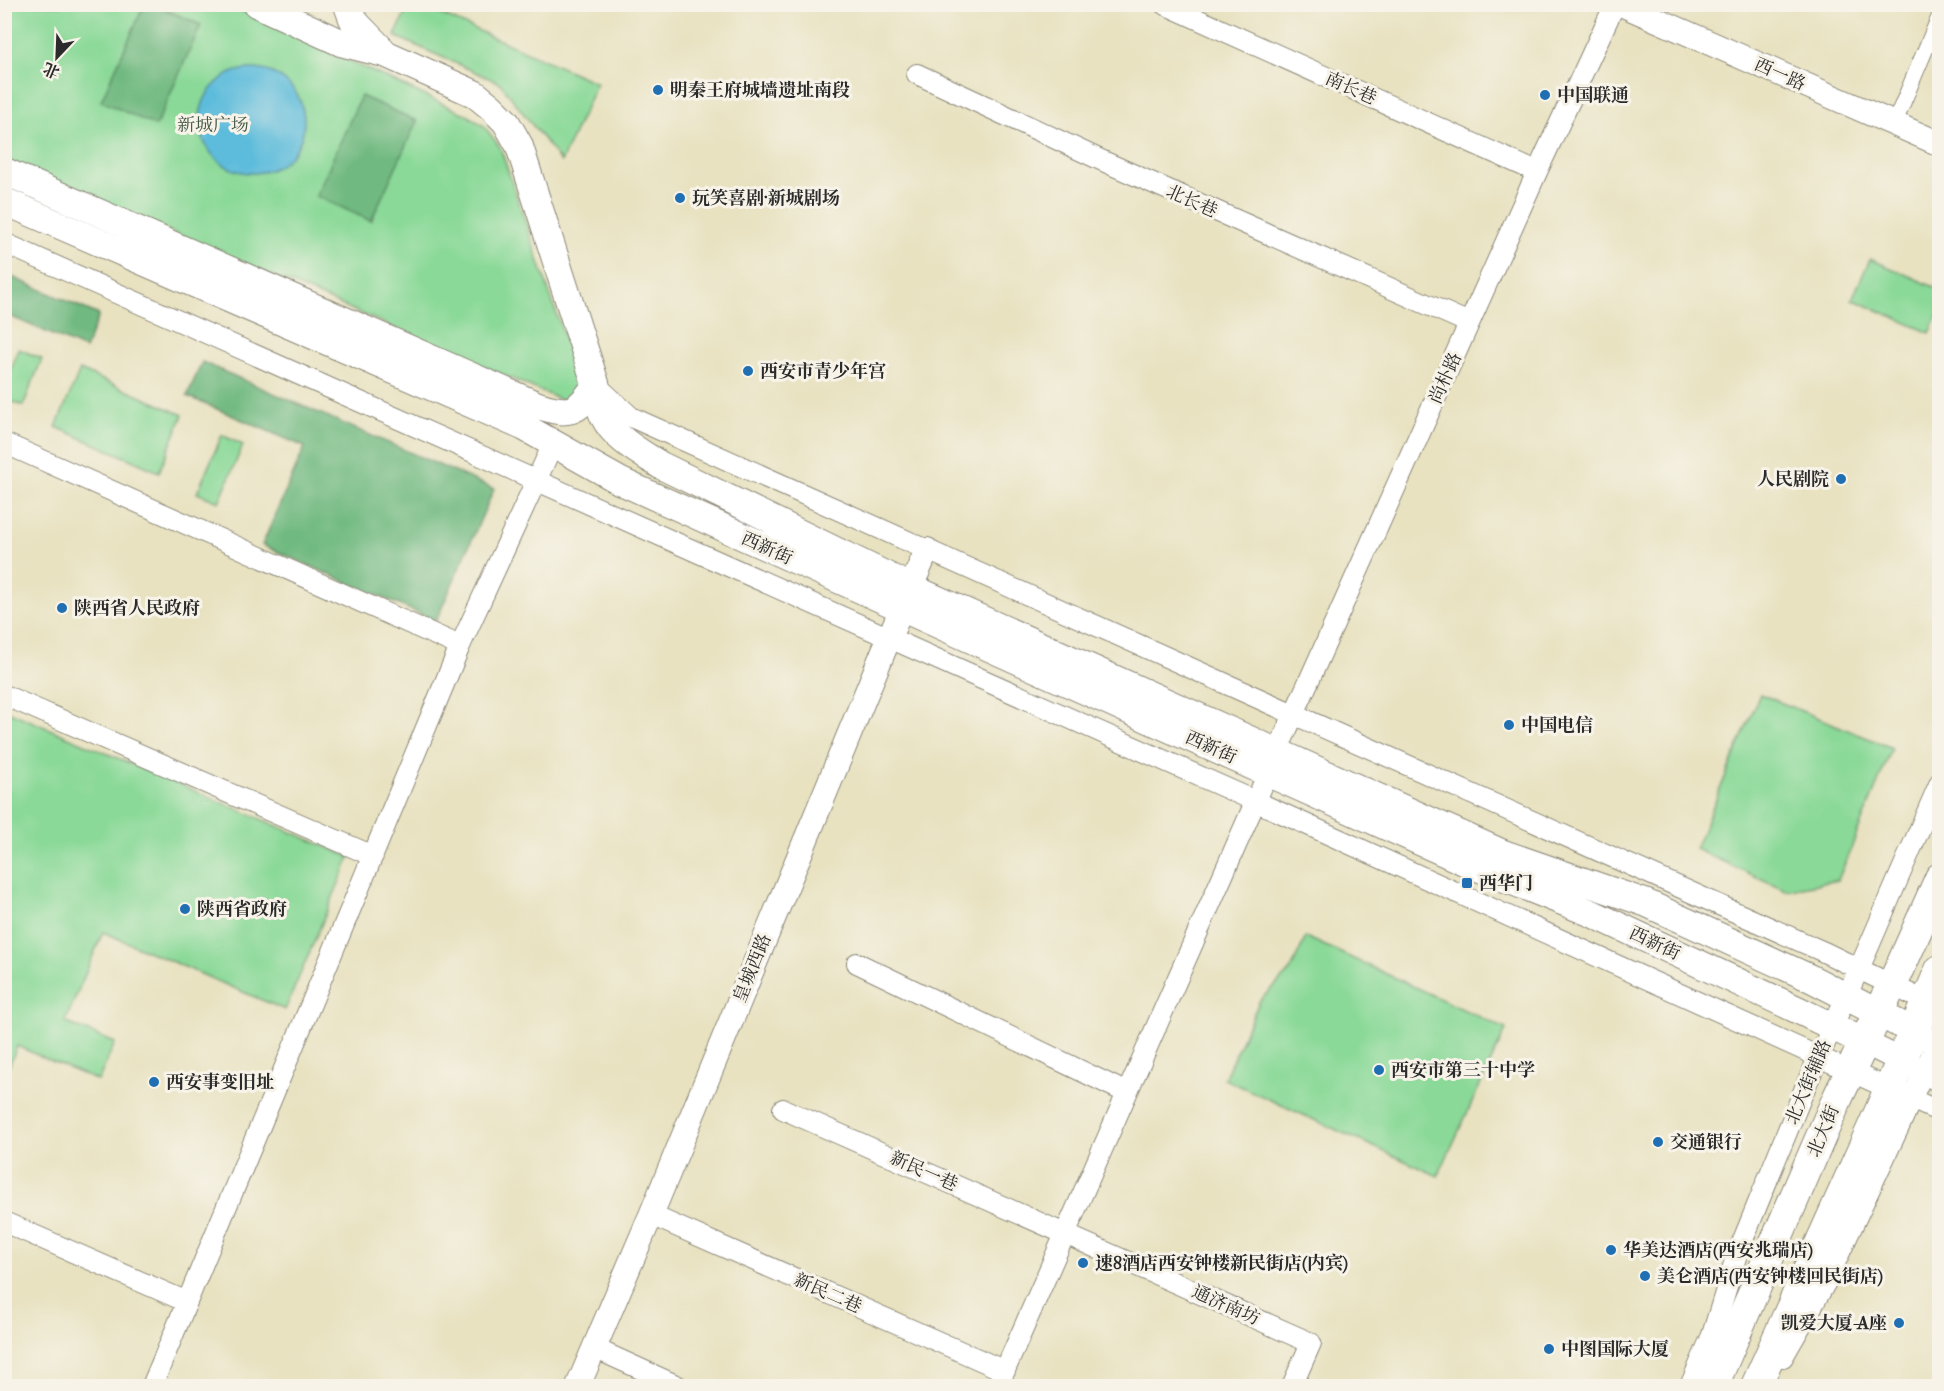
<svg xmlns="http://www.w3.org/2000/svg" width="1944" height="1391" viewBox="0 0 1944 1391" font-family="'IM FELL French Canon','Noto Serif SC',serif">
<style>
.green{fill:#8ad998;stroke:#5a8262;stroke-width:1.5}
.forest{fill:#6fb980;stroke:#4d7256;stroke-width:1.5}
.water{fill:#5dbcdb;stroke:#447483;stroke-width:1.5}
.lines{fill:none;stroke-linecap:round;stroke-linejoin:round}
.pedestrian-casing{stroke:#8a8676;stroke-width:17}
.minor-casing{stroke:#8a8676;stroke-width:22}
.tertiary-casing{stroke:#8a8676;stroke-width:26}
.secondary-casing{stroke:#8a8676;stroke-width:29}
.primary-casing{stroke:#8a8676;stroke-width:32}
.pedestrian{stroke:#fff;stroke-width:15}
.minor{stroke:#fff;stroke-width:20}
.tertiary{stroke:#fff;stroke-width:24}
.secondary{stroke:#fff;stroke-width:27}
.primary{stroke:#fff;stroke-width:30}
.poi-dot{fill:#1f6fb2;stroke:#f7f3e8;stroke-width:2}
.labels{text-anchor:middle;stroke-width:6;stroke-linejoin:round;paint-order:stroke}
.street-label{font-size:18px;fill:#2b2b2b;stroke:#f7f3e8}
.poi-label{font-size:18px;font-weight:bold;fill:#2b2b2b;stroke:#f7f3e8;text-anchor:start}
.park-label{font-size:18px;fill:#435646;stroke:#f7f3e8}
</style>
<rect width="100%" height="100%" fill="#f7f3e8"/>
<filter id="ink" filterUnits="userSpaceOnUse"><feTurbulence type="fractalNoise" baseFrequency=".0167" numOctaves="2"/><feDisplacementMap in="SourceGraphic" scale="12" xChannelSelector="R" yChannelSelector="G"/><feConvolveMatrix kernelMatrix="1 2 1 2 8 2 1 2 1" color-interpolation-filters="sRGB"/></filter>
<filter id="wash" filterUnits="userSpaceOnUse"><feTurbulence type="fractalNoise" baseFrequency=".008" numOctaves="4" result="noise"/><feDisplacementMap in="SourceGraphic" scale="24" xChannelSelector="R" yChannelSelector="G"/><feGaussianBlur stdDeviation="1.35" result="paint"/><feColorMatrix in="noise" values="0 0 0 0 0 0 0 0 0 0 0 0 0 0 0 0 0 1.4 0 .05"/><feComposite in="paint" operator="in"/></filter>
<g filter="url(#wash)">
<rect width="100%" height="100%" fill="#e8e2c1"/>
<path class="green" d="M5 5H228L467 115 484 126 500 147 582 389 573 405 5 160Z
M409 5H420L597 83 561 162 500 83 395 36Z
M1870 259 1939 289V311L1930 333 1852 299Z
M19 349 42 359 23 406 5 399V384Z
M80 370 183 415 159 472 56 427Z
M222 435 243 445 219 502 197 493Z
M1760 694 1892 748 1838 880 1786 890 1695 849Z
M5 710 350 857 285 1010 103 932 65 1022 115 1043 98 1081 17 1046 5 1076Z
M1306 937 1506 1029 1438 1176 1224 1079 1260 1000 1290 971Z"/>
<path class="forest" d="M144 5H155L201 25 156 126 101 101Z
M361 96 417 121 371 221 316 196Z
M5 274 99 315 85 349 5 314Z
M202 362 494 489 436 621 262 545 305 447 187 396Z"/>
<path class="water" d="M200 121a52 52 0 1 1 104 0a52 52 0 1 1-104 0Z"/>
</g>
<g filter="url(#ink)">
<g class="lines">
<defs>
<path id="pedestrian" d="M1894 124 1940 15"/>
<path id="minor" d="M1164 4 1537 172
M917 74 1103 161 1469 323
M4 243 1255 801 1940 1112
M596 385 631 417 1824 952 1937 1007
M4 443 460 646
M4 695 373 856
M1277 752 1537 172 1615 4
M857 963 1127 1093
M783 1109 1311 1343 1292 1386
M651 1215 1005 1371
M4 1222 187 1302
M594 1348 678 1386
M1783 1357 1826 1282 1900 1125 1940 1035
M152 1386 460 646 553 444
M998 1386 1268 773
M1690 1386 1712 1335 1736 1257 1807 1083 1866 953 1940 782"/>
<path id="tertiary" d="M1621 4 1940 144
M1913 1031 1940 1045
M1864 1042 1940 1080
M578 1386 651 1215 889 638 927 550"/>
<path id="secondary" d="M257 4 342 43 386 54 475 94 491 107 506 122 519 145 596 385C598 395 599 408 604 417 615 439 640 452 660 465L910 587 1502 853 1646 903 1812 979 1913 1031
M347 4 353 20 386 54
M4 171 537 405C570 416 577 413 596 385
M4 201 524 427 620 481 1474 866 1591 913 1798 1010 1864 1042"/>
<path id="primary" d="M1713 1386 1838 1097 1900 968 1940 878
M1756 1386 1878 1115 1940 970"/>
</defs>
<use href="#pedestrian" class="pedestrian-casing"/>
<use href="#minor" class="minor-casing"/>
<use href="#tertiary" class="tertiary-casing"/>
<use href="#secondary" class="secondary-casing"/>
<use href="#primary" class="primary-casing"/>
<use href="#pedestrian" class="pedestrian"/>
<use href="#minor" class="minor"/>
<use href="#tertiary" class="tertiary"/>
<use href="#secondary" class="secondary"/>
<use href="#primary" class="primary"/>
</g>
</g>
<g class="poi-dot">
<circle cx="658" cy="90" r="6"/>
<circle cx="1545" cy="95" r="6"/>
<circle cx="680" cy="198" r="6"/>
<circle cx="748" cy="371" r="6"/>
<circle cx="1841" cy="479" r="6"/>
<circle cx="62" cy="608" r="6"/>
<circle cx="1509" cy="725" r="6"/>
<rect x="1461" y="877" width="12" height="12" rx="3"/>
<circle cx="185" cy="909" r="6"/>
<circle cx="1379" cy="1070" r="6"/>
<circle cx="154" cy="1082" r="6"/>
<circle cx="1658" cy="1142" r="6"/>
<circle cx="1611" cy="1250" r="6"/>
<circle cx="1083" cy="1263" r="6"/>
<circle cx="1645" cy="1276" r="6"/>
<circle cx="1899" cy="1323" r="6"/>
<circle cx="1549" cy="1349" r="6"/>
</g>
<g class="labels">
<g class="street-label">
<text transform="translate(1780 74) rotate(24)" y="6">西一路</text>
<text transform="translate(1351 88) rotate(24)" y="6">南长巷</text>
<text transform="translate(1192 201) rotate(24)" y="6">北长巷</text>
<text transform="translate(1445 378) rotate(-66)" y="6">尚朴路</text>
<text transform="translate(767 548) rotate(24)" y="6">西新街</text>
<text transform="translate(1211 747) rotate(24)" y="6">西新街</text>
<text transform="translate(1655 943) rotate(25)" y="6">西新街</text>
<text transform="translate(752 968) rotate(-68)" y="6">皇城西路</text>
<text transform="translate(1808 1082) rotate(-67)" y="6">北大街辅路</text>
<text transform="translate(1823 1131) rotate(-67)" y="6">北大街</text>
<text transform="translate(924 1171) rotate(24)" y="6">新民一巷</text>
<text transform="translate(828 1293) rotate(24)" y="6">新民二巷</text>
<text transform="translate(1226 1305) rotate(24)" y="6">通济南坊</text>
</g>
<g class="poi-label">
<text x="670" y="96">明秦王府城墙遗址南段</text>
<text x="1557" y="101">中国联通</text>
<text x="692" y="204">玩笑喜剧·新城剧场</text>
<text x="760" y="377">西安市青少年宫</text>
<text x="1829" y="485" text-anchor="end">人民剧院</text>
<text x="74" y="614">陕西省人民政府</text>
<text x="1521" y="731">中国电信</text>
<text x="1479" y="889">西华门</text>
<text x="197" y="915">陕西省政府</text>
<text x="1391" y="1076">西安市第三十中学</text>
<text x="166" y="1088">西安事变旧址</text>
<text x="1670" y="1148">交通银行</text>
<text x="1623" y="1256">华美达酒店(西安兆瑞店)</text>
<text x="1095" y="1269">速8酒店西安钟楼新民街店(内宾)</text>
<text x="1657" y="1282">美仑酒店(西安钟楼回民街店)</text>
<text x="1887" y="1329" text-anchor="end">凯爱大厦-A座</text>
<text x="1561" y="1355">中图国际大厦</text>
</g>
<g class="park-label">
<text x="213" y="131">新城广场</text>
</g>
</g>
<rect width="1944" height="1391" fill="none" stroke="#f7f3e8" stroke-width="24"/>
<g transform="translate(57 57) rotate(203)" stroke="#f7f3e8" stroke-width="4.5" paint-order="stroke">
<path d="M0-4.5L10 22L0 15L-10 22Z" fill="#2b2b2b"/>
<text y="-9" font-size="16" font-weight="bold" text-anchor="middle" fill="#2b2b2b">北</text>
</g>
</svg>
